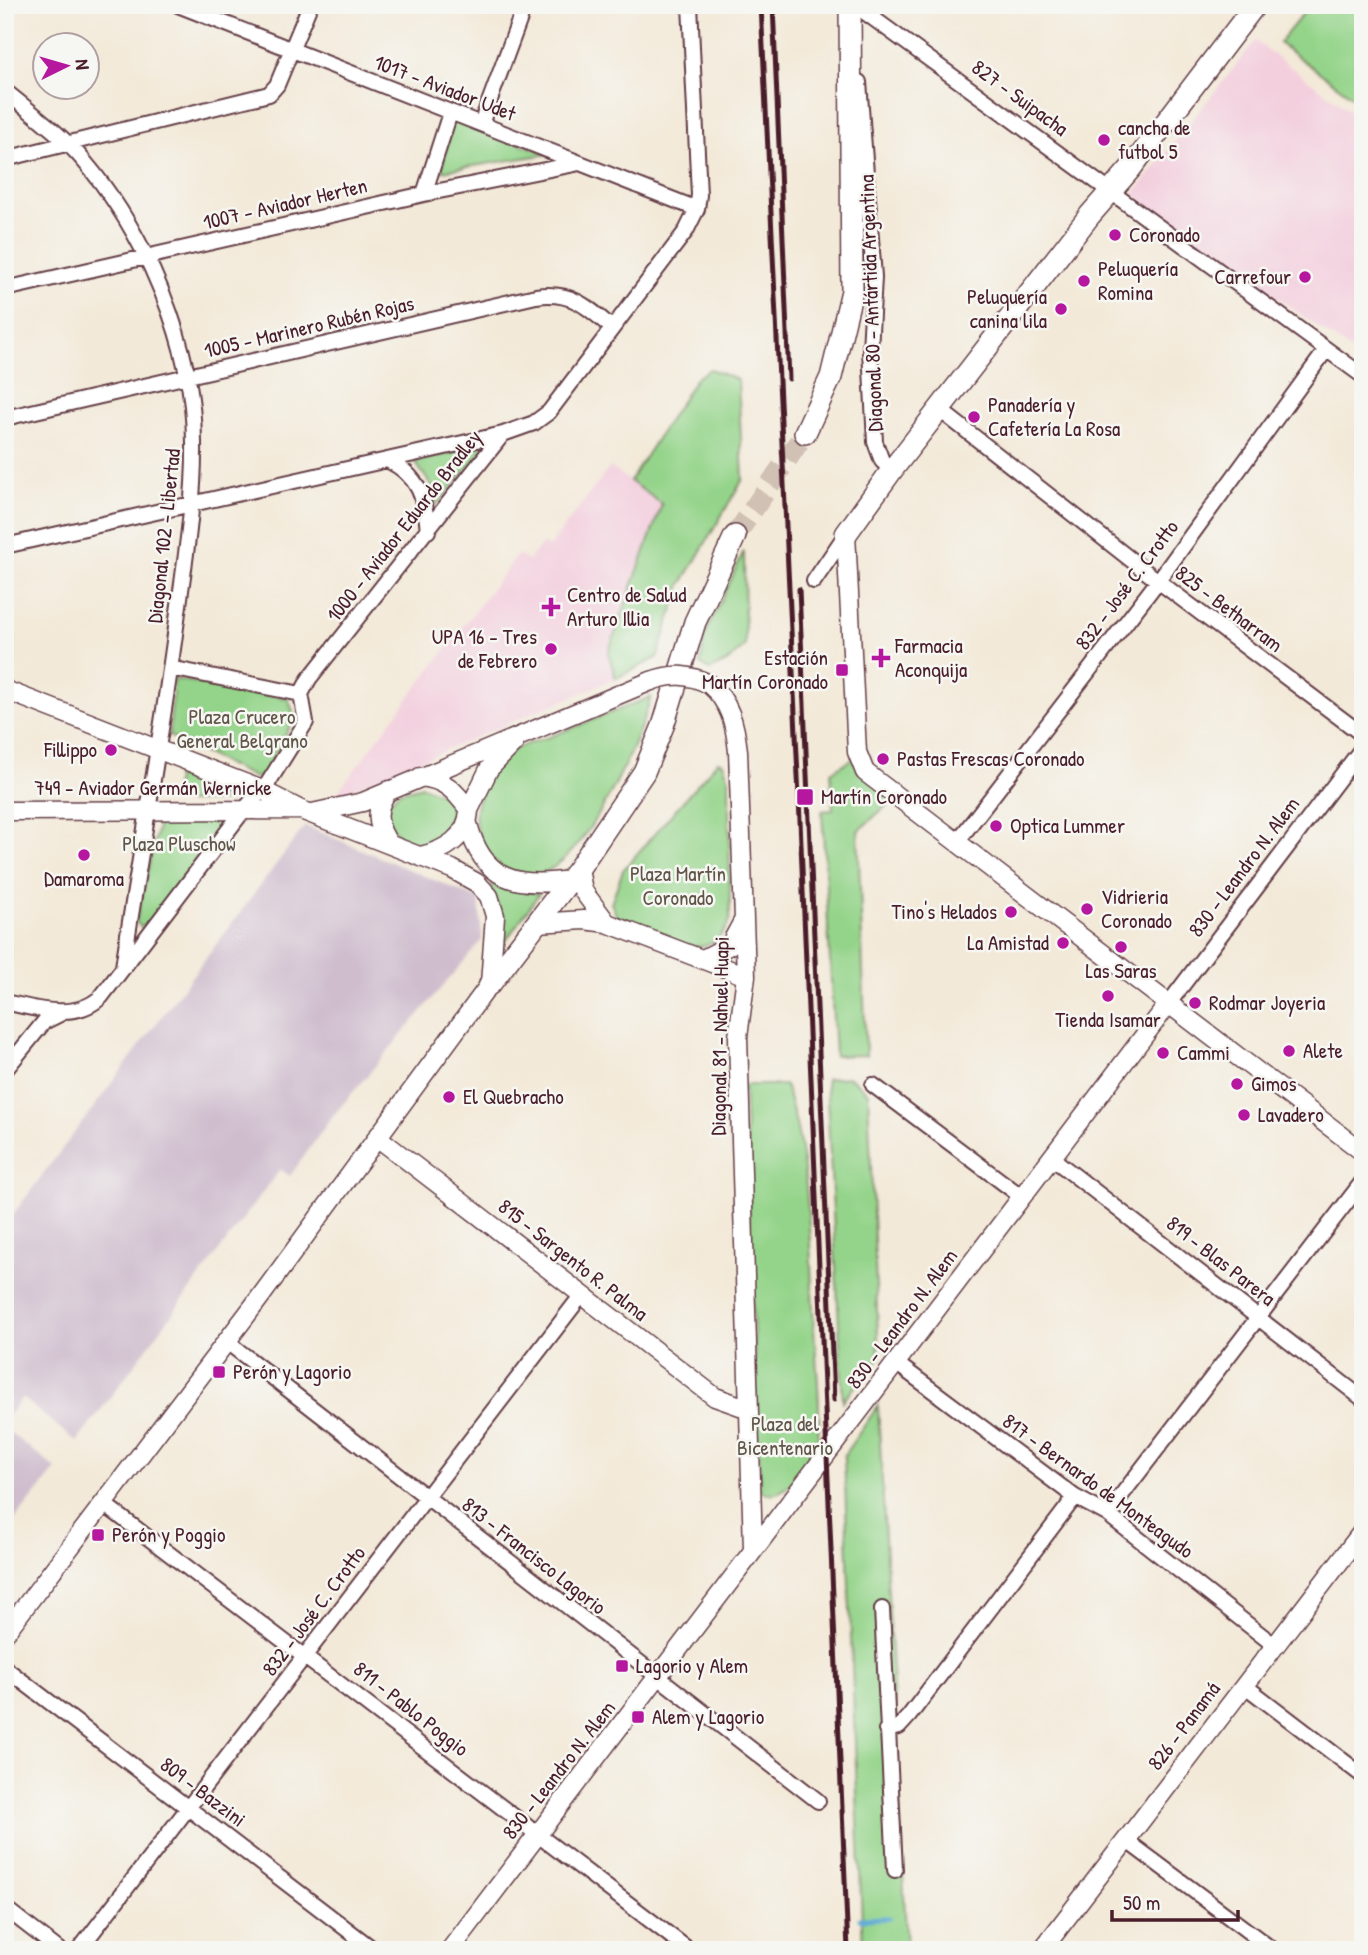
<svg xmlns="http://www.w3.org/2000/svg" width="1368" height="1955" viewBox="0 0 1368 1955" font-family="'Patrick Hand',sans-serif">
<style>
.built{fill:#f3cfde}
.industrial{fill:#cfbdce}
.green{fill:#94d48a;stroke:#6f7a5a;stroke-width:2}
.lines{fill:none;stroke-linecap:round;stroke-linejoin:round}
.stream{stroke:#5da9d6;stroke-width:5}
.secondary-tunnel{stroke:#d1c1b5;stroke-width:21;stroke-dasharray:21 10;stroke-linecap:butt}
.minor-casing{stroke:#633d45;stroke-width:18}
.tertiary-casing{stroke:#633d45;stroke-width:21}
.secondary-casing{stroke:#633d45;stroke-width:24}
.minor{stroke:#fff;stroke-width:14}
.tertiary{stroke:#fff;stroke-width:18}
.secondary{stroke:#fff;stroke-width:21}
.rail{stroke:#4a1f2b;stroke-width:5}
.tertiary-bridge-casing{stroke:#633d45;stroke-width:21;stroke-linecap:butt}
.tertiary-bridge{stroke:#fff;stroke-width:18}
.poi-dot{fill:#b5179e;stroke:#f6f6f2;stroke-width:2.5}
.labels{text-anchor:middle;stroke-width:5;stroke-linejoin:round;paint-order:stroke}
.street-label{font-size:21px;fill:#4a1f2b;stroke:#f6f6f2}
.poi-label{font-size:21px;fill:#4a1f2b;stroke:#f6f6f2;text-anchor:start}
.park-label{font-size:21px;fill:#605548;stroke:#f6f6f2}
</style>
<rect width="100%" height="100%" fill="#f6f6f2"/>
<filter id="ink" filterUnits="userSpaceOnUse"><feTurbulence type="fractalNoise" baseFrequency=".0143" numOctaves="2"/><feDisplacementMap in="SourceGraphic" scale="14" xChannelSelector="R" yChannelSelector="G"/><feConvolveMatrix kernelMatrix="1 2 1 2 8 2 1 2 1" color-interpolation-filters="sRGB"/></filter>
<filter id="wash" filterUnits="userSpaceOnUse"><feTurbulence type="fractalNoise" baseFrequency=".00686" numOctaves="4" result="noise"/><feDisplacementMap in="SourceGraphic" scale="28" xChannelSelector="R" yChannelSelector="G"/><feGaussianBlur stdDeviation="1.57" result="paint"/><feColorMatrix in="noise" values="0 0 0 0 0 0 0 0 0 0 0 0 0 0 0 0 0 1.4 0 .05"/><feComposite in="paint" operator="in"/></filter>
<g filter="url(#wash)">
<rect width="100%" height="100%" fill="#f3e9d8"/>
<path class="built" d="M1255 41 1363 120V359L1133 195Z
M610 467 662 504 608 653 616 678 334 797 518 554 528 561 543 543 549 547Z"/>
<path class="industrial" d="M305 826 479 899 482 940 331 1118 290 1176 280 1169 77 1442 22 1398 5 1420V1225Z
M5 1429 56 1469 5 1532Z"/>
<path class="green" d="M1310 5H1363V104L1279 43Z
M452 118 548 154 442 171Z
M710 369 738 380 743 479 681 585 657 658 616 678 608 653 662 504 630 481 696 378Z
M488 444 436 506 433 488 415 462Z
M744 551 745 646 727 662 710 670 700 664 706 632Z
M174 679 288 698 295 717 264 775 255 778 169 736Z
M651 697C638 742 588 859 540 874 505 886 470 843 476 809 479 790 496 762 512 751 523 744 540 740 552 736 585 723 618 710 651 697Z
M855 757 893 800 858 831 866 1055 835 1056 822 811 833 810 831 772Z
M718 761 723 763 729 779 730 920C709 973 656 933 617 917L611 903 623 870Z
M188 766 241 788 240 800 188 802 178 799 175 791 176 771Z
M422 786 442 794 455 807C458 854 385 859 387 804L399 792Z
M160 817 217 822 221 826 146 926H140L136 922Z
M491 884 539 894 499 950 501 917Z
M850 1077 868 1093 879 1359 843 1401 826 1079Z
M744 1085H785C812 1163 809 1248 814 1329 816 1362 824 1428 814 1458 811 1467 796 1478 789 1485 781 1493 770 1497 760 1490Z
M878 1406 907 1950H863L844 1455Z"/>
<g class="lines">
<path class="stream" d="M860 1919 889 1918"/>
</g>
</g>
<g filter="url(#ink)">
<g class="lines">
<path class="secondary-tunnel" d="M735 536 805 433"/>
<defs>
<path id="minor" d="M178 5 697 209
M855 5 1363 376
M859 82 874 277 870 350 875 442 882 461 892 470
M5 91C33 114 61 134 84 161 146 234 194 346 194 442 195 504 184 566 176 627 161 740 140 853 123 967
M481 124 525 5
M5 159 269 94 277 85 310 5
M424 194 450 113
M5 289 424 194 575 164
M940 410 1158 581 1363 735
M5 418 536 296C571 291 587 306 612 328
M389 461C419 476 425 498 428 531
M5 546 503 434 534 423 549 412 686 231 697 209 699 195 690 5
M814 581 846 534
M170 668 301 694
M957 842 1158 581 1326 350
M5 1002C37 1009 75 1021 101 997L243 811 268 783 306 722 301 694 309 679 503 434
M1169 1003 1363 747
M5 1070 44 1022 62 1013
M873 1085 1022 1197
M1052 1158 1363 1399
M227 1342 818 1801
M896 1363 1075 1497 1107 1514 1274 1645
M104 1504 689 1950
M1107 1514 1363 1181
M882 1609 895 1870
M5 1668 374 1950
M1244 1685 1363 1776
M886 1730 899 1727 909 1716 1075 1497
M1127 1841 1273 1950
M5 1908 59 1950
M79 1950 581 1296"/>
<path id="tertiary" d="M846 534 857 752 865 772 1363 1152
M709 684C730 702 735 724 738 751L746 976 738 1037 753 1549
M5 690 262 790 301 810 452 869 477 883 489 896 495 916 490 984 258 1300 5 1633
M389 790C374 808 376 826 390 845
M469 810 489 769 515 742
M5 811 299 810
M312 813 363 802 651 681
M468 824C483 881 517 888 570 880
M420 856C445 851 468 837 469 810 455 791 445 779 420 777
M579 868 583 891 607 923
M538 923 584 920 607 923 746 976
M703 959 730 945 743 921
M377 1137 715 1397 746 1408
M450 1950 1169 1003
M1042 1950 1363 1531"/>
<path id="secondary" d="M805 433 831 377 852 291 850 5
M846 534 892 470 1090 215 1131 168 1255 5
M490 984 579 868 644 772 663 726 695 622 735 536"/>
</defs>
<use href="#minor" class="minor-casing"/>
<use href="#tertiary" class="tertiary-casing"/>
<use href="#secondary" class="secondary-casing"/>
<use href="#minor" class="minor"/>
<use href="#tertiary" class="tertiary"/>
<use href="#secondary" class="secondary"/>
<path class="rail" d="M761 5 799 797 848 1950
M773 5 789 379
M799 589 834 1400"/>
<defs>
<path id="tertiary-bridge" d="M651 681C672 673 689 674 709 684"/>
</defs>
<use href="#tertiary-bridge" class="tertiary-bridge-casing"/>
<use href="#tertiary-bridge" class="tertiary-bridge"/>
</g>
</g>
<g class="poi-dot">
<circle cx="1104" cy="140" r="7"/>
<circle cx="1115" cy="235" r="7"/>
<circle cx="1305" cy="277" r="7"/>
<circle cx="1084" cy="281" r="7"/>
<circle cx="1061" cy="309" r="7"/>
<circle cx="974" cy="417" r="7"/>
<path d="M547.5 596.5h7v7h7v7h-7v7h-7v-7h-7v-7h7z"/>
<circle cx="551" cy="649" r="7"/>
<path d="M877.5 647.5h7v7h7v7h-7v7h-7v-7h-7v-7h7z"/>
<rect x="835" y="663" width="14" height="14" rx="3.5"/>
<circle cx="111" cy="750" r="7"/>
<circle cx="883" cy="759" r="7"/>
<rect x="796" y="788" width="18" height="18" rx="3.5"/>
<circle cx="996" cy="826" r="7"/>
<circle cx="84" cy="855" r="7"/>
<circle cx="1087" cy="909" r="7"/>
<circle cx="1011" cy="912" r="7"/>
<circle cx="1063" cy="943" r="7"/>
<circle cx="1121" cy="947" r="7"/>
<circle cx="1108" cy="996" r="7"/>
<circle cx="1195" cy="1003" r="7"/>
<circle cx="1289" cy="1051" r="7"/>
<circle cx="1163" cy="1053" r="7"/>
<circle cx="1237" cy="1084" r="7"/>
<circle cx="449" cy="1097" r="7"/>
<circle cx="1244" cy="1115" r="7"/>
<rect x="212" y="1365" width="14" height="14" rx="3.5"/>
<rect x="91" y="1528" width="14" height="14" rx="3.5"/>
<rect x="615" y="1659" width="14" height="14" rx="3.5"/>
<rect x="631" y="1710" width="14" height="14" rx="3.5"/>
</g>
<g class="labels">
<g class="street-label">
<text transform="translate(445 88) rotate(21)" y="7">1017 - Aviador Udet</text>
<text transform="translate(1020 98) rotate(36)" y="7">827 - Suipacha</text>
<text transform="translate(285 204) rotate(-13)" y="7">1007 - Aviador Herten</text>
<text transform="translate(871 303) rotate(-92)" y="7">Diagonal 80 - Antártida Argentina</text>
<text transform="translate(309 327) rotate(-13)" y="7">1005 - Marinero Rubén Rojas</text>
<text transform="translate(404 526) rotate(-52)" y="7">1000 - Aviador Eduardo Bradley</text>
<text transform="translate(164 536) rotate(-84)" y="7">Diagonal 102 - Libertad</text>
<text transform="translate(1127 585) rotate(-53)" y="7">832 - José C. Crotto</text>
<text transform="translate(1229 609) rotate(37)" y="7">825 - Betharram</text>
<text x="153" y="795">749 - Aviador Germán Wernicke</text>
<text transform="translate(1244 867) rotate(-53)" y="7">830 - Leandro N. Alem</text>
<text transform="translate(720 1036) rotate(-89)" y="7">Diagonal 81 - Nahuel Huapi</text>
<text transform="translate(573 1260) rotate(38)" y="7">815 - Sargento R. Palma</text>
<text transform="translate(1221 1261) rotate(38)" y="7">819 - Blas Parera</text>
<text transform="translate(902 1319) rotate(-53)" y="7">830 - Leandro N. Alem</text>
<text transform="translate(1098 1486) rotate(36)" y="7">817 - Bernardo de Monteagudo</text>
<text transform="translate(534 1556) rotate(38)" y="7">813 - Francisco Lagorio</text>
<text transform="translate(314 1611) rotate(-53)" y="7">832 - José C. Crotto</text>
<text transform="translate(411 1709) rotate(38)" y="7">811 - Pablo Poggio</text>
<text transform="translate(1184 1726) rotate(-53)" y="7">826 - Panamá</text>
<text transform="translate(559 1770) rotate(-52)" y="7">830 - Leandro N. Alem</text>
<text transform="translate(203 1792) rotate(37)" y="7">809 - Bazzini</text>
</g>
<g class="poi-label">
<text x="1118" y="135">cancha de<tspan x="1118" dy="24">futbol 5</tspan></text>
<text x="1129" y="242">Coronado</text>
<text x="1098" y="276">Peluquería<tspan x="1098" dy="24">Romina</tspan></text>
<text x="1291" y="284" text-anchor="end">Carrefour</text>
<text x="1047" y="304" text-anchor="end">Peluquería<tspan x="1047" dy="24">canina lila</tspan></text>
<text x="988" y="412">Panadería y<tspan x="988" dy="24">Cafetería La Rosa</tspan></text>
<text x="567" y="602">Centro de Salud<tspan x="567" dy="24">Arturo Illia</tspan></text>
<text x="537" y="644" text-anchor="end">UPA 16 - Tres<tspan x="537" dy="24">de Febrero</tspan></text>
<text x="895" y="653">Farmacia<tspan x="895" dy="24">Aconquija</tspan></text>
<text x="828" y="665" text-anchor="end">Estación<tspan x="828" dy="24">Martín Coronado</tspan></text>
<text x="97" y="757" text-anchor="end">Fillippo</text>
<text x="897" y="766">Pastas Frescas Coronado</text>
<text x="821" y="804">Martín Coronado</text>
<text x="1010" y="833">Optica Lummer</text>
<text x="84" y="886" text-anchor="middle">Damaroma</text>
<text x="1101" y="904">Vidrieria<tspan x="1101" dy="24">Coronado</tspan></text>
<text x="997" y="919" text-anchor="end">Tino's Helados</text>
<text x="1049" y="950" text-anchor="end">La Amistad</text>
<text x="1121" y="978" text-anchor="middle">Las Saras</text>
<text x="1209" y="1010">Rodmar Joyeria</text>
<text x="1108" y="1027" text-anchor="middle">Tienda Isamar</text>
<text x="1303" y="1058">Alete</text>
<text x="1177" y="1060">Cammi</text>
<text x="1251" y="1091">Gimos</text>
<text x="463" y="1104">El Quebracho</text>
<text x="1258" y="1122">Lavadero</text>
<text x="233" y="1379">Perón y Lagorio</text>
<text x="112" y="1542">Perón y Poggio</text>
<text x="636" y="1673">Lagorio y Alem</text>
<text x="652" y="1724">Alem y Lagorio</text>
</g>
<g class="park-label">
<text x="242" y="724">Plaza Crucero<tspan x="242" dy="24">General Belgrano</tspan></text>
<text x="179" y="851">Plaza Pluschow</text>
<text x="678" y="881">Plaza Martín<tspan x="678" dy="24">Coronado</tspan></text>
<text x="785" y="1431">Plaza del<tspan x="785" dy="24">Bicentenario</tspan></text>
</g>
</g>
<rect width="1368" height="1955" fill="none" stroke="#f6f6f2" stroke-width="28"/>
<g transform="translate(66 66) rotate(85)"><circle r="33" fill="#f6f6f2" stroke="#b1a0a2" stroke-width="2"/>
<path d="M0-5L12 26L0 18L-12 26Z" fill="#b5179e"/>
<text y="-10" font-size="19" font-weight="bold" text-anchor="middle" fill="#4a1f2b">N</text>
</g>
<path d="M1112 1910v10h126v-10" fill="none" stroke="#4a1f2b" stroke-width="3.5"/>
<text x="1123" y="1910" font-size="21" fill="#4a1f2b" stroke="#f6f6f2" stroke-width="5" paint-order="stroke">50 m</text>
</svg>
